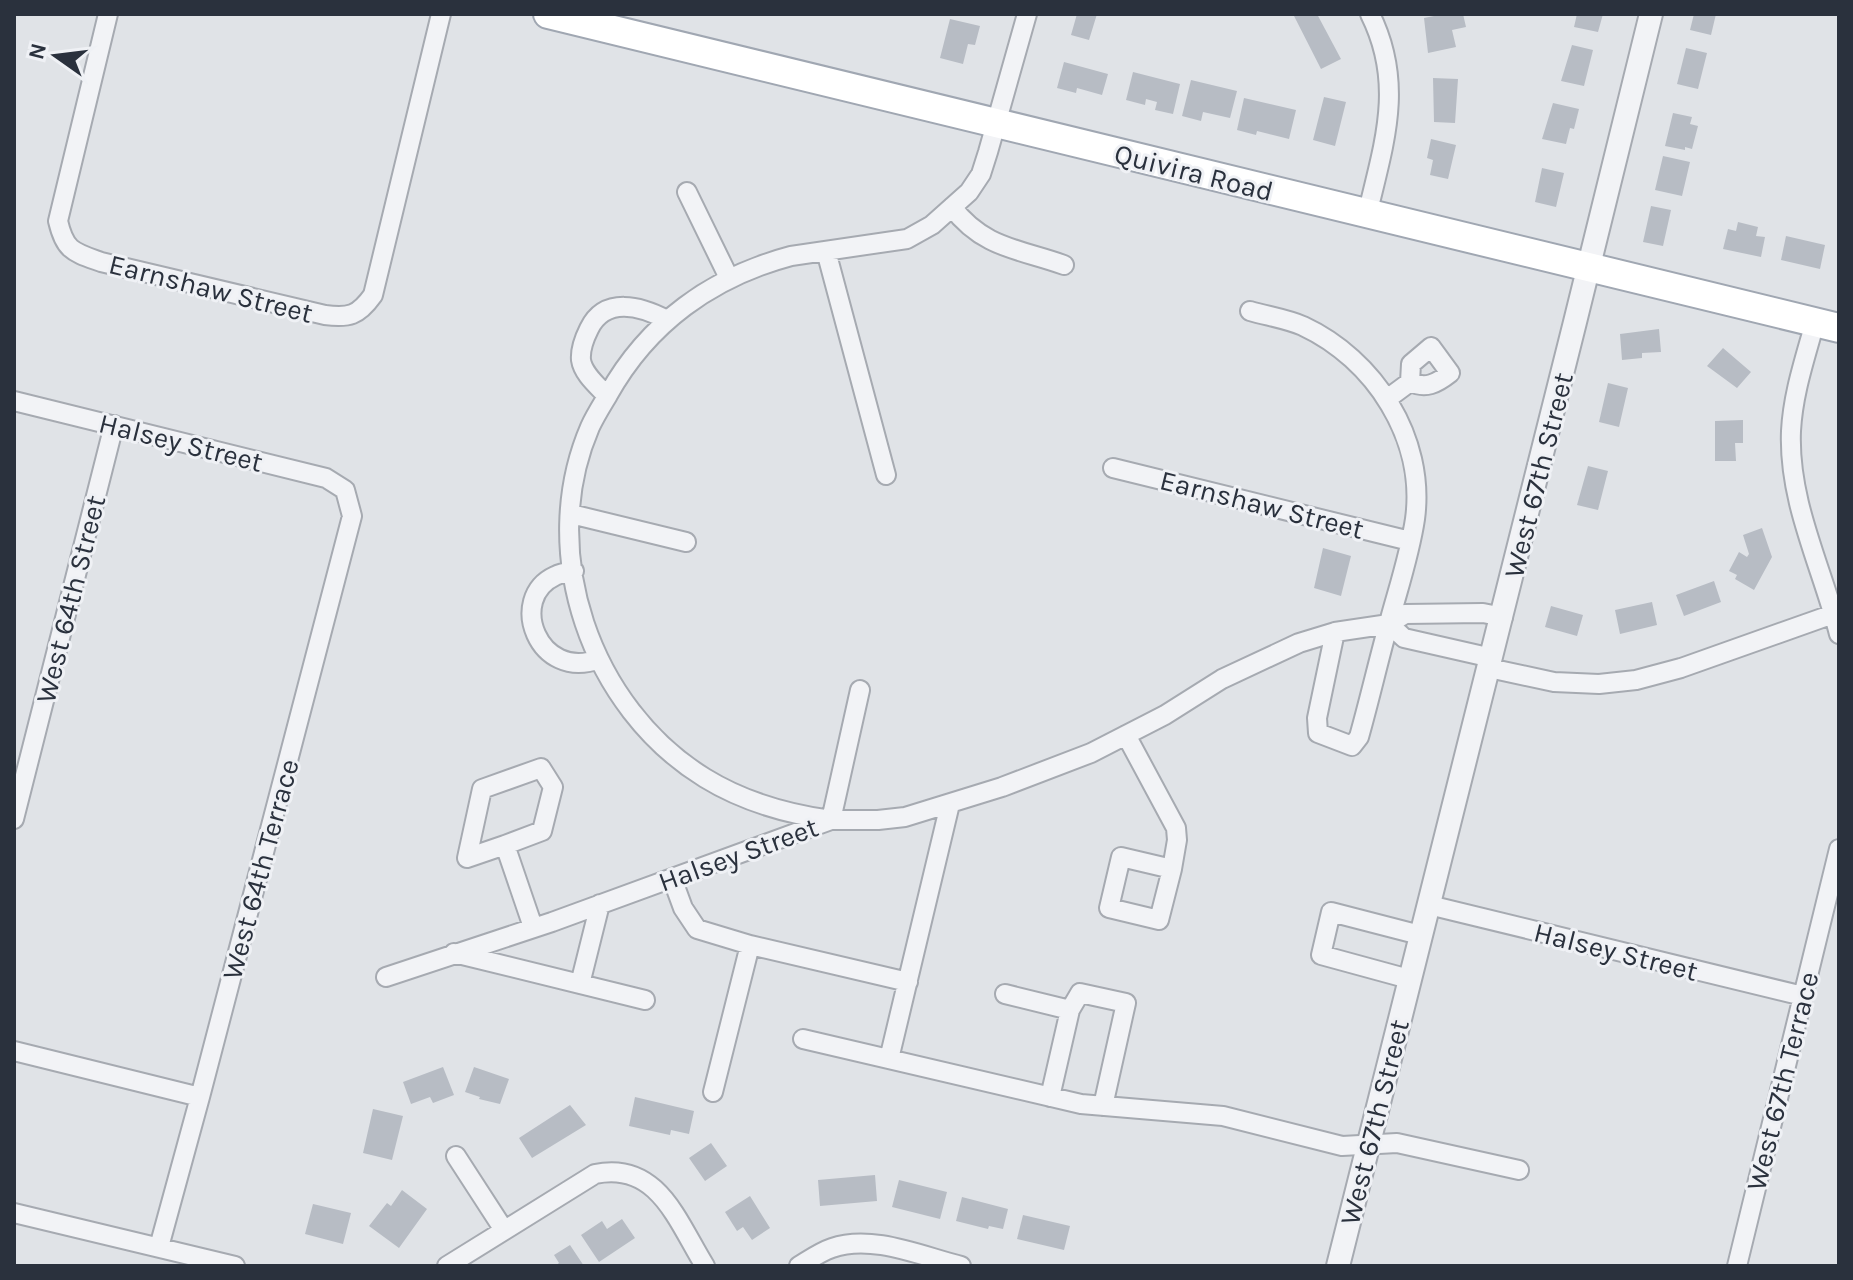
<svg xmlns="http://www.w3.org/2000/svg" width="1853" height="1280" viewBox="0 0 1853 1280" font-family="Karla,sans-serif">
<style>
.building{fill:#b7bcc4}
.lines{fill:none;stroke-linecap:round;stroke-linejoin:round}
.minor-casing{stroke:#a6aab1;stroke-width:22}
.tertiary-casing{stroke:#a6aab1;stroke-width:26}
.primary-casing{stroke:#a0a7b2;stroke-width:32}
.minor{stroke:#f2f3f6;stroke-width:18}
.tertiary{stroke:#f2f3f6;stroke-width:22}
.primary{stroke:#fff;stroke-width:28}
.labels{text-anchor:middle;stroke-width:6;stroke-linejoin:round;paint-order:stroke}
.street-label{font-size:28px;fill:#2a313d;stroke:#eff1f5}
</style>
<rect width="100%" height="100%" fill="#e0e3e7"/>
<path class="building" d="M1077 14H1097L1089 40 1071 35Z
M1293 14H1317L1341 59 1321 69Z
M1444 14H1463L1466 27 1452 30 1456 47 1428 53 1424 18Z
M1577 14H1603L1598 32 1574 27Z
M1694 14H1716L1711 35 1690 30Z
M950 19 980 26 975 45 968 44 963 64 940 58Z
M1572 45 1593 50 1584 86 1561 81Z
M1686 48 1707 53 1698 89 1677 84Z
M1064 62 1108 74 1102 95 1077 88 1076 93 1057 88Z
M1133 72 1180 84 1173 114 1155 110 1157 102 1146 99 1145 105 1126 100Z
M1433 78 1458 79 1455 123 1434 122Z
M1191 80 1237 91 1230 118 1203 112 1201 121 1182 116Z
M1324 97 1346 102 1335 146 1313 140Z
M1244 98 1296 110 1289 139 1257 131 1256 135 1237 130Z
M1553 103 1579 109 1574 129 1570 128 1566 144 1542 139Z
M1673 113 1692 117 1690 124 1698 126 1692 149 1685 147V150L1665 146Z
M1431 139 1456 145 1448 179 1430 175 1433 160 1427 158Z
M1663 156 1690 162 1682 196 1655 190Z
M1542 168 1564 173 1556 207 1535 202Z
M1651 206 1671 210 1663 246 1643 242Z
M1738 222 1758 227 1756 236 1765 237 1761 257 1723 249 1728 229 1736 231Z
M1786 236 1825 245 1820 269 1781 260Z
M1659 329 1661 352 1642 353V358L1622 360 1620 334Z
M1723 348 1751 372 1737 388 1707 366Z
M1608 383 1628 388 1619 427 1599 422Z
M1743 420V443H1735L1736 461H1715V421Z
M1588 466 1608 471 1598 510 1577 505Z
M1762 528 1772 557 1754 590 1735 579 1737 575 1729 571 1739 552 1747 557 1749 554 1743 535Z
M1323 548 1351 556 1341 596 1314 588Z
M1714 581 1721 602 1684 616 1676 595Z
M1652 602 1657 625 1620 634 1615 610Z
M1551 606 1583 615 1577 636 1545 627Z
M443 1067 454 1095 433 1103 430 1097 411 1104 403 1082Z
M474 1067 509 1079 500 1104 479 1099 480 1097 465 1092Z
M635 1097 694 1111 689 1134 671 1130 670 1135 629 1126Z
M570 1105 586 1125 532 1158 519 1138Z
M373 1109 403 1116 392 1160 363 1153Z
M711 1143 727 1166 705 1181 689 1158Z
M875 1175 877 1201 820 1206 818 1180Z
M899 1180 947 1192 940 1219 892 1207Z
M402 1190 427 1209 399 1248 369 1226 387 1203 391 1206Z
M750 1196 770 1228 752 1240 743 1227 737 1231 725 1212Z
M962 1197 1008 1209 1003 1229 989 1226 988 1229 956 1221Z
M313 1204 351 1213 343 1244 305 1234Z
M1023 1215 1070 1226 1064 1250 1017 1239Z
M622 1219 635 1238 599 1262 581 1235 602 1221 607 1229Z
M570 1245 584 1266H555L559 1263 554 1255Z"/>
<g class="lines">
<defs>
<path id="minor" d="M108 14 58 221C65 251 73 252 101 262L325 315C349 318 358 316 373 295L441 14
M687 192 729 278
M952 207C983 248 1019 249 1064 265
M1367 215C1384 143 1405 84 1370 14
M826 251 886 475
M1250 311C1267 316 1287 319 1303 326 1374 359 1426 438 1415 519 1410 553 1399 586 1390 619 1379 658 1370 698 1359 737L1352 746 1318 733 1317 718 1335 632
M1815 322C1805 359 1793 393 1791 431 1788 502 1822 567 1839 634
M607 396C598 386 583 374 581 360 580 349 584 339 589 329 605 296 641 306 667 320
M1387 399 1410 382 1411 364 1431 347 1450 373C1436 384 1426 389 1410 382
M14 401 326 478 345 490 352 516 200 1097 159 1247
M1113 468 1410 541
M571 514 686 542
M574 571C568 572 561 573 555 576 507 598 538 682 599 659
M1389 624 1404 638 1492 658
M1489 668 1554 682 1599 684 1636 680 1681 668 1839 612
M860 690 831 820C787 814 744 802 705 778 591 708 536 552 590 427 595 416 602 405 608 395 648 323 712 277 791 256L907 239 932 225 969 192 981 174 988 152 1027 14
M1126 735 1176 828 1177 840 1172 869 1121 857 1109 908 1159 920 1172 869
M14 819 114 425
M505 845 467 858 482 789 541 768 553 787 542 831 505 845 533 927
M672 878 683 908 697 929 750 945 908 982
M1429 905 1803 996
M454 953 645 1000
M386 977 552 922 831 820H878L905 817 1002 787 1091 753 1165 715 1222 679 1299 643 1335 632 1389 624 1405 614 1483 613 1503 617
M1409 979 1321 955 1331 912 1420 935
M580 984 600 904
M1005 994 1070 1010 1050 1097
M1070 1010 1080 993 1126 1003 1103 1106
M803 1039 1081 1104 1223 1116 1342 1146 1397 1143 1519 1170
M14 1051 200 1097
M889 1059 950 804
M713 1092 750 945
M456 1156 504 1230
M14 1213 235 1266
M447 1266 595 1174C658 1161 677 1221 705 1266
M799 1266C809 1260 820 1252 832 1248 872 1234 921 1256 961 1266
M1737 1266 1839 849"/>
<path id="tertiary" d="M1338 1266C1442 849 1549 432 1651 14"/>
<path id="primary" d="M548 14 1839 328"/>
</defs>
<use href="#minor" class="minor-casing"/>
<use href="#tertiary" class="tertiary-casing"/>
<use href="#primary" class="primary-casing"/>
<use href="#minor" class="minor"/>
<use href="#tertiary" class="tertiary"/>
<use href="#primary" class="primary"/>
</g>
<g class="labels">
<g class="street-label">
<text transform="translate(1194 172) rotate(14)" y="10">Quivira Road</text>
<text transform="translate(211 288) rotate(14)" y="10">Earnshaw Street</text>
<text transform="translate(181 442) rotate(14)" y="10">Halsey Street</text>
<text transform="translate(1538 475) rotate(-76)" y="10">West 67th Street</text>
<text transform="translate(1262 504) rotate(14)" y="10">Earnshaw Street</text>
<text transform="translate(70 599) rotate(-76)" y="10">West 64th Street</text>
<text transform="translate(738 854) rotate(-20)" y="10">Halsey Street</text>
<text transform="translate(260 869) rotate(-75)" y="10">West 64th Terrace</text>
<text transform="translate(1616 951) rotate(14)" y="10">Halsey Street</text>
<text transform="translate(1782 1081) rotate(-76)" y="10">West 67th Terrace</text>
<text transform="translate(1374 1122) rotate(-76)" y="10">West 67th Street</text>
</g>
</g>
<rect width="1853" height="1280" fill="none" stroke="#2a313d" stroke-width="32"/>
<g transform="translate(56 56) rotate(284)" stroke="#eff1f5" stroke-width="6" paint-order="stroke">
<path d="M0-6L14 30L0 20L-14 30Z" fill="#2a313d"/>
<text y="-12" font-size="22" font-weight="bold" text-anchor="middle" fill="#2a313d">N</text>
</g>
</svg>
